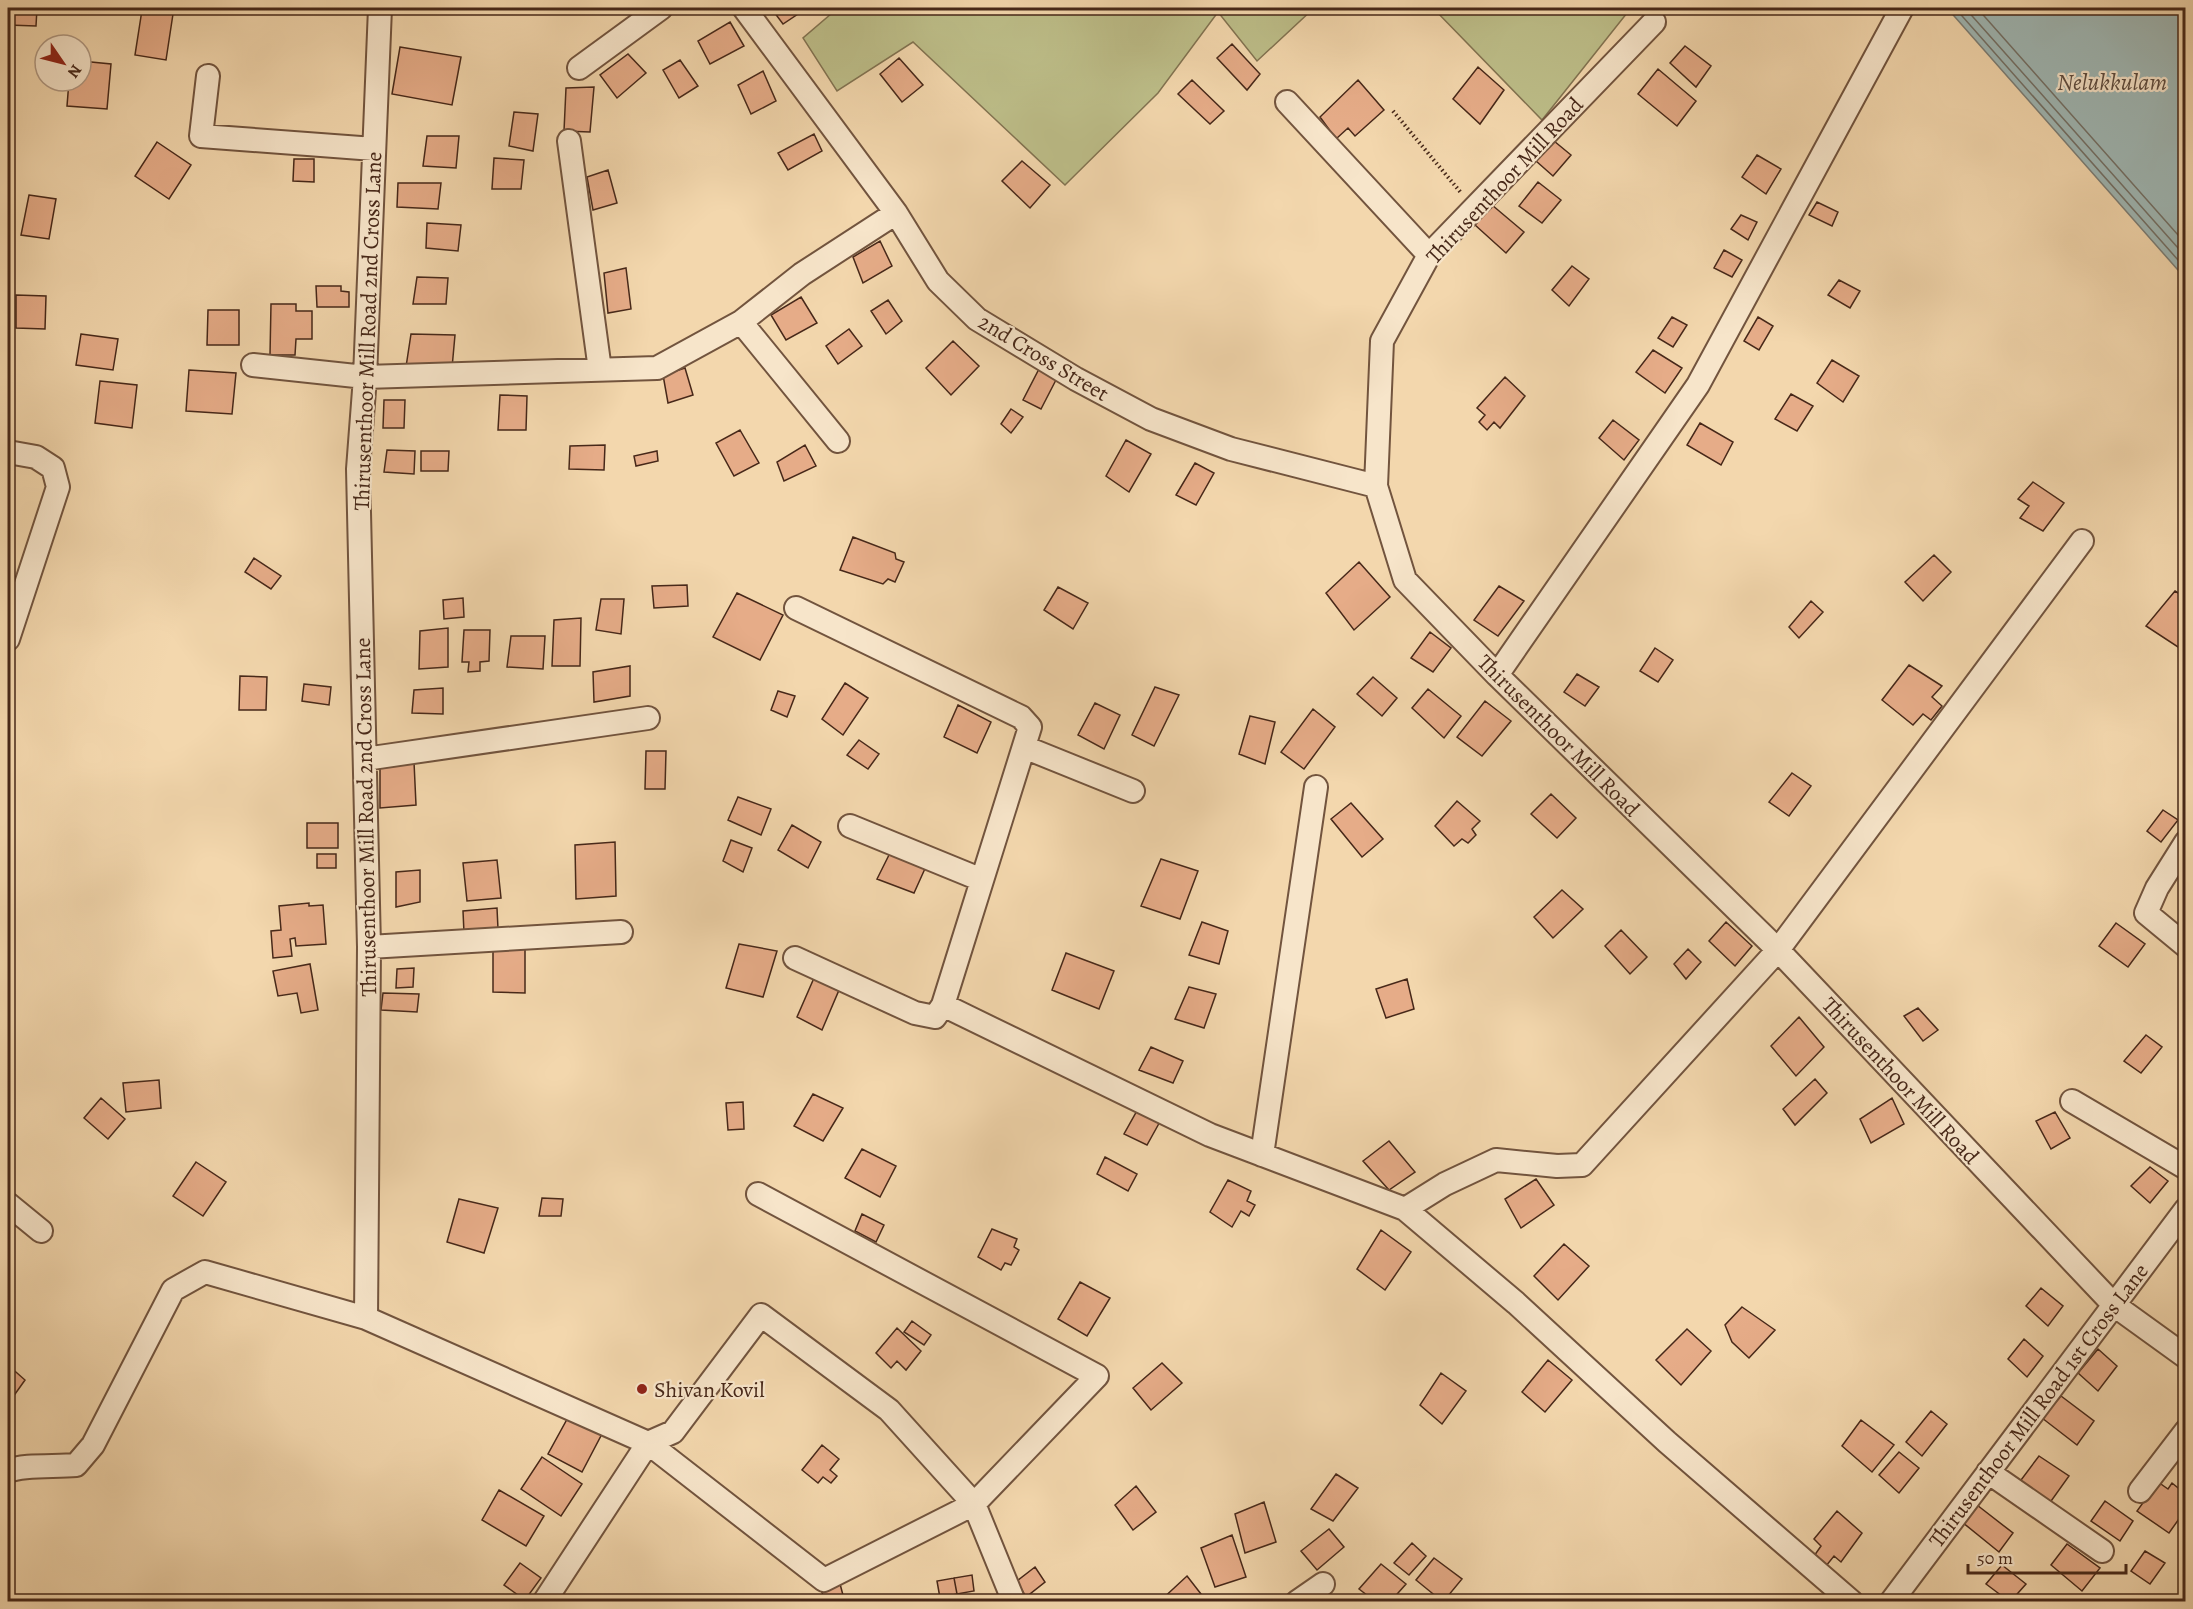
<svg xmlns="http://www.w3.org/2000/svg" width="2193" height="1609" viewBox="0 0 2193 1609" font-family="Alegreya,serif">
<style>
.green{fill:#bdbe89;stroke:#827351;stroke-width:1.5}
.water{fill:#9fb7b4;stroke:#7c7e76;stroke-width:1.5}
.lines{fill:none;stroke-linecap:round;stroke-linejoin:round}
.shore{stroke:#737066;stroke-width:1.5}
.building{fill:#e6ac88;stroke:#472819;stroke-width:1.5}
.street-casing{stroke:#72543e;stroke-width:26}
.path{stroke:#472819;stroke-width:4;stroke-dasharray:1.5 3;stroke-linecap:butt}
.street{stroke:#f7e5ca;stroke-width:22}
.poi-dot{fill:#8f2418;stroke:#f7e5ca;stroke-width:2}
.labels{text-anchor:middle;stroke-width:4.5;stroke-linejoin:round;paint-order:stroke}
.street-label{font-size:22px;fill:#472819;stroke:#f7e5ca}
.poi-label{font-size:22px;fill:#472819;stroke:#f7e5ca;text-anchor:start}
.water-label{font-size:24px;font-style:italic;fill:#5d4c40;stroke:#f7e5ca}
</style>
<rect width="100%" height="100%" fill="#f3d7ad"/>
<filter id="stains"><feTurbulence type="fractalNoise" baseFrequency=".00333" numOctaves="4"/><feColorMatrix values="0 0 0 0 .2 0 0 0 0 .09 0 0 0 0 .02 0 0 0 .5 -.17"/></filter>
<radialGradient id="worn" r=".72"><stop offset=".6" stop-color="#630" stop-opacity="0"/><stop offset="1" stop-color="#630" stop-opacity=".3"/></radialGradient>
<path class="green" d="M838 8H1314L1257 61 1218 12 1158 93 1065 185 913 42 837 91 803 38Z
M1433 8H1631L1542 120Z"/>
<path class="water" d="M1947 8H2185V278Z"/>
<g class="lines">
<path class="shore" d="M1955 8 2186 269
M1965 8 2186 257
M1977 8 2186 244"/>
</g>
<path class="building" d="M8 8H37L36 26 8 25Z
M499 8H537L536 12Z
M771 8H807L783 24Z
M142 10 173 14 166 60 135 55Z
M730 22 744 46 710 64 698 41Z
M1232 44 1260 74 1247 90 1217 58Z
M1685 46 1711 66 1696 87 1670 63Z
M400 47 461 57 452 105 392 94Z
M628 54 646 73 617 98 600 75Z
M899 58 923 85 902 102 880 74Z
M680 60 698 86 679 98 663 70Z
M81 61 111 64 107 109 67 106 69 81H81Z
M1478 67 1504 90 1480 124 1453 99Z
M1658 69 1696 101 1677 126 1638 94Z
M763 71 776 101 751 114 738 85Z
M1192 80 1224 111 1210 124 1178 94Z
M1358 80 1384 110 1355 136 1348 128 1336 139 1320 117Z
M594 87 590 132 564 131 566 88Z
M514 112 538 114 533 151 509 146Z
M814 134 822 151 788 170 778 153Z
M427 136H459L456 168 423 166Z
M1554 141 1571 155 1553 176 1536 161Z
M157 142 191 165 169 199 135 176Z
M1757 155 1781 169 1766 194 1742 177Z
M494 158 524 160 521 189H492Z
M294 159H314V182L293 181Z
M1022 161 1050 185 1030 208 1002 181Z
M608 170 617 203 593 210 587 177Z
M1538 182 1561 200 1542 223 1519 206Z
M398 183H441L438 209 397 207Z
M29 195 56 199 49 239 21 235Z
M1817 202 1838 212 1832 226 1809 215Z
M1492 205 1524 232 1506 253 1475 225Z
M1741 215 1757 222 1748 240 1731 229Z
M427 223 461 225 458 251 426 248Z
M880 241 892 266 863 283 853 257Z
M1724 250 1742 260 1732 277 1714 268Z
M1572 266 1589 279 1569 306 1552 290Z
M626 268 631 309 608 313 604 273Z
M417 277 448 278 446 304H413Z
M1839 280 1860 291 1850 308 1828 295Z
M316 286H341V291L349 292V307H317Z
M16 295 46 296 45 329 16 328Z
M801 297 817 323 786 340 771 315Z
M888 300 902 321 886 334 871 311Z
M271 304H296V311H312V339H296L295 355H270Z
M208 310H239V345H207Z
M1672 317 1687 325 1673 347 1658 338Z
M1758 317 1773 326 1759 350 1744 341Z
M849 329 862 346 838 364 826 346Z
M81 334 118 339 113 370 76 365Z
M411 334 455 335 452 368 406 367Z
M953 341 979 366 951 395 926 368Z
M1653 350 1682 368 1665 393 1636 372Z
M1832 360 1859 376 1843 402 1817 383Z
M685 368 693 395 668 403 663 375Z
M1039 369 1058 376 1041 409 1023 400Z
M189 370 236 373 232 414 186 411Z
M1505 377 1525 396 1500 428 1494 422 1487 430 1479 422 1485 415 1477 408Z
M100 381 137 385 132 428 95 423Z
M1791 394 1813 406 1797 431 1775 419Z
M500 395 527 396 526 430H498Z
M384 400H405L404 428H383Z
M1011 409 1023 417 1011 433 1001 424Z
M1613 420 1639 440 1624 460 1599 438Z
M1700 423 1733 442 1721 465 1687 445Z
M740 430 759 463 734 476 716 443Z
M1126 440 1151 454 1129 492 1106 476Z
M605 445 604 470 569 469 570 446Z
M805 445 816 466 784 481 777 462Z
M387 450 415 451 414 474 384 472Z
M421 451H449L448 471H421Z
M657 451 658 461 636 466 634 456Z
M1195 463 1214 473 1196 505 1176 495Z
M2033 482 2064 503 2043 531 2020 518 2029 506 2018 499Z
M853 537 895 553 896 559 904 562 895 582 888 579 883 584 840 570Z
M1934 555 1951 572 1923 601 1905 582Z
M254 558 281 576 271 589 245 572Z
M1359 562 1390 597 1354 630 1326 593Z
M687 585 688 606 654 608 652 586Z
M1499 586 1524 601 1498 636 1474 620Z
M1058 587 1088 603 1073 629 1044 610Z
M2175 591 2186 598V638L2178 647 2146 626Z
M737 593 783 615 760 660 713 637Z
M463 598 464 617 444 619 443 600Z
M601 599H624L621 634 596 630Z
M1811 601 1823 612 1799 638 1789 627Z
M581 618 580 666H552L554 620Z
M448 628V667L419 669 420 631Z
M464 630H490L489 661 480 662V671L468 672 469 662H462Z
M1430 632 1451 648 1433 672 1411 658Z
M511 636H545L543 669 507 667Z
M1655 648 1673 660 1658 682 1640 671Z
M1909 665 1942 686 1932 697 1942 706 1931 720 1923 714 1913 725 1882 700Z
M630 666V696L594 702 593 672Z
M1577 674 1599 687 1585 706 1564 692Z
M240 676 267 677 266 710H239Z
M1373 677 1397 698 1382 716 1357 694Z
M845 683 868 698 843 735 822 719Z
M304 684 331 687 329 705 302 701Z
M1155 687 1179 695 1154 746 1132 735Z
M443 688V714L412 713 414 690Z
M1428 689 1461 716 1444 738 1412 708Z
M778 691 795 696 787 717 771 710Z
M1485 701 1511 721 1482 756 1457 737Z
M1095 703 1120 715 1104 749 1078 735Z
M958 705 991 722 977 753 944 737Z
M1313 709 1335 727 1304 769 1281 752Z
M1250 716 1275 722 1265 764 1239 754Z
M859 740 879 754 868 769 847 755Z
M646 751H666L665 789H645Z
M414 762 416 805 380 808V764Z
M1792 773 1811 786 1789 816 1769 802Z
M1551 794 1576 818 1557 838 1531 814Z
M738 797 771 809 761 835 728 820Z
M1457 801 1480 821 1472 829 1476 835 1468 843 1462 839 1454 846 1435 826Z
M1351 803 1383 839 1362 857 1331 819Z
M2163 810 2178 820 2161 842 2147 831Z
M307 823H338V848H307Z
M792 825 821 842 808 868 778 850Z
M731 840 752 848 743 872 723 861Z
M615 842 616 896 576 899 575 845Z
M893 847 928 862 914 893 877 879Z
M317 854H336V868H317Z
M1161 859 1198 871 1180 919 1141 906Z
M497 860 501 898 467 901 463 863Z
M420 870V902L396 907V872Z
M1562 890 1583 909 1553 938 1534 917Z
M309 903V906L323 905 326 944 296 946 295 938 290 939 292 956 273 958 271 931 281 930 279 906Z
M497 908 498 929 464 933 463 911Z
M1202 922 1228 931 1219 964 1189 955Z
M1726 922 1752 946 1735 966 1709 941Z
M2116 923 2145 944 2128 967 2099 946Z
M1621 930 1647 957 1630 974 1605 946Z
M525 944V993L493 992V946Z
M739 944 777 951 763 997 726 988Z
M1688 949 1701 962 1686 979 1674 964Z
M1066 953 1114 971 1099 1009 1052 990Z
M310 964 318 1010 301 1013 297 993 278 996 273 971Z
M414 968 413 987 396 988 397 969Z
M814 978 839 990 822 1030 797 1017Z
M1407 979 1414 1009 1386 1018 1376 989Z
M1189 987 1216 994 1204 1028 1175 1019Z
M383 993 419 994 417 1012 381 1010Z
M1918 1008 1938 1030 1923 1041 1904 1016Z
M1799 1017 1824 1047 1796 1076 1771 1046Z
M2146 1035 2162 1047 2141 1073 2124 1061Z
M1151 1047 1183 1061 1173 1083 1139 1070Z
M1815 1079 1827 1093 1795 1125 1783 1109Z
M159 1080 161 1108 126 1112 123 1083Z
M813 1094 843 1108 823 1141 794 1126Z
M101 1098 125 1119 108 1139 84 1118Z
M1892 1098 1904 1124 1871 1143 1860 1119Z
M743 1102 744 1129 728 1130 726 1103Z
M1138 1109 1162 1118 1147 1145 1124 1134Z
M2055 1112 2070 1138 2051 1149 2036 1121Z
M1389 1141 1415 1172 1389 1190 1363 1161Z
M862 1149 896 1166 880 1197 845 1178Z
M1105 1157 1137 1174 1128 1191 1097 1174Z
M196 1162 226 1182 203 1216 173 1196Z
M2150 1167 2168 1181 2150 1203 2131 1186Z
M1536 1179 1554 1205 1521 1228 1505 1199Z
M1228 1180 1251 1191 1247 1201 1255 1205 1249 1216 1241 1211 1232 1227 1210 1212Z
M542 1198 563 1199 561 1216H539Z
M459 1199 498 1208 484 1253 447 1242Z
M862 1214 884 1225 876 1242 855 1231Z
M992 1229 1017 1239 1014 1247 1019 1250 1011 1265 1005 1263 1001 1270 978 1257Z
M1381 1230 1411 1252 1385 1290 1357 1269Z
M1564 1244 1589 1266 1558 1300 1534 1276Z
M1080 1282 1110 1298 1087 1336 1058 1319Z
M2041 1288 2063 1306 2048 1326 2026 1306Z
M1742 1307 1775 1330 1749 1358 1732 1342 1725 1325Z
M912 1321 931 1335 924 1345 904 1332Z
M897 1328 921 1351 906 1370 897 1361 891 1368 876 1353Z
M1687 1329 1711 1351 1681 1385 1656 1360Z
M2024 1339 2043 1356 2027 1377 2008 1359Z
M2098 1349 2117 1366 2098 1391 2078 1373Z
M1548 1360 1572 1380 1545 1412 1522 1392Z
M1162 1363 1182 1383 1151 1410 1133 1388Z
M8 1365 25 1380 8 1404Z
M1441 1373 1466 1391 1442 1424 1420 1405Z
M2061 1396 2094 1421 2077 1445 2042 1418Z
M1931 1411 1947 1424 1922 1456 1906 1442Z
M571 1412 604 1430 582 1472 548 1454Z
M1861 1420 1894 1445 1872 1472 1842 1446Z
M822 1445 839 1459 830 1470 837 1476 831 1483 823 1477 818 1483 802 1470Z
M1899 1452 1919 1468 1899 1493 1879 1475Z
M2039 1456 2069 1476 2049 1504 2018 1484Z
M542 1457 582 1484 561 1516 521 1489Z
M1336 1474 1358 1488 1333 1521 1311 1509Z
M2158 1482 2168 1489 2172 1483 2183 1492 2179 1498 2186 1503V1509L2169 1533 2137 1511Z
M1136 1486 1156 1512 1133 1530 1115 1505Z
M499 1490 544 1516 526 1546 482 1520Z
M2105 1501 2133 1521 2120 1541 2091 1521Z
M1264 1502 1276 1542 1245 1553 1235 1514Z
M1977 1505 2013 1533 1999 1552 1962 1522Z
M1837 1511 1862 1533 1841 1562 1834 1556 1826 1566 1814 1556 1821 1546 1814 1539Z
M1329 1529 1344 1547 1317 1570 1301 1551Z
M1232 1535 1246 1577 1215 1587 1201 1548Z
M1412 1543 1426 1556 1409 1575 1394 1563Z
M2067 1544 2100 1568 2082 1591 2051 1565Z
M2145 1551 2165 1563 2150 1584 2131 1571Z
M1434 1558 1462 1579 1443 1602 1416 1580Z
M520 1563 541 1578 525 1600 504 1585Z
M1381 1564 1406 1584 1390 1602H1376L1359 1589Z
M2002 1565 2026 1584 2010 1602 1986 1584Z
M1035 1567 1045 1582 1026 1597 1017 1581Z
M972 1575 974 1591 957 1594 954 1578Z
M1187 1576 1201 1594 1194 1602H1159Z
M954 1578 957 1594 940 1598 937 1581Z
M839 1580 844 1599 825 1602 820 1586Z"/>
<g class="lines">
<defs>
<path id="street" d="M380 8 365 377 358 469 369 947 366 1318 648 1443 673 1432 761 1315 889 1410 974 1504 1097 1376 758 1194
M744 8 896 213 938 281 977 319 1076 379 1151 419 1231 449 1376 486
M1654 22 1429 255 1382 341 1376 486 1405 580 1497 675 1778 950 2114 1305 2186 1357
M579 68 661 8
M208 76 201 136 374 149
M1287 102 1429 255
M569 141 600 370
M741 322 838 441
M253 365 365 377 657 368 741 322 802 274 896 213
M8 452 36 457 53 468 58 487 8 639
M796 608 1021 717 1030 727 943 1005 1210 1135 1405 1209
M1497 675 1698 385 1902 8
M1024 747 1133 791
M365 759 648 718
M850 826 982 880
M2186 842 2157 888 2146 913 2186 946
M369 947 621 932
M795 958 915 1013 935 1017 943 1005
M2072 1101 2186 1168
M1262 1155 1316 787
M8 1204 41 1231
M8 1471C24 1464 55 1467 76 1465L93 1445 173 1290 205 1272 366 1318
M1988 1472 2102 1551
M2140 1491 2186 1431
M544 1602 648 1443 824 1580 974 1504 1014 1602
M1297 1602 1323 1584
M1852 1602 1667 1442 1516 1303 1405 1209 1445 1184 1496 1160 1557 1166 1582 1165 1778 950 2082 541
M1891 1602 2186 1209"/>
</defs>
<use href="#street" class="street-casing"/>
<path class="path" d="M1393 111 1462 194"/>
<use href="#street" class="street"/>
</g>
<circle class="poi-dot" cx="642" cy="1389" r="6"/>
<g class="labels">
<g class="street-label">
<text transform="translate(1504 180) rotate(-47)" y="8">Thirusenthoor Mill Road</text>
<text transform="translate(367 331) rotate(-88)" y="8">Thirusenthoor Mill Road 2nd Cross Lane</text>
<text transform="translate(1044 357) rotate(31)" y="8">2nd Cross Street</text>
<text transform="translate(1559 735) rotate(45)" y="8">Thirusenthoor Mill Road</text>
<text transform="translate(365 817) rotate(-91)" y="8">Thirusenthoor Mill Road 2nd Cross Lane</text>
<text transform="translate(1901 1080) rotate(47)" y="8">Thirusenthoor Mill Road</text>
<text transform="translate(2038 1405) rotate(-53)" y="8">Thirusenthoor Mill Road 1st Cross Lane</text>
</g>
<g class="poi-label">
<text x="654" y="1397">Shivan Kovil</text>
</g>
<g class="water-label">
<text x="2112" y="90">Nelukkulam</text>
</g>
</g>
<rect width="2193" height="1609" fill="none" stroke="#f3d7ad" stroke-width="30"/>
<rect x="9" y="9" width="2175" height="1591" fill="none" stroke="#472819" stroke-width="3"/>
<rect x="15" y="15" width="2163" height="1579" fill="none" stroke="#472819" stroke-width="1.5"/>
<g transform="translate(63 63) rotate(125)"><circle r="28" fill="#f7e5ca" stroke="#b19983" stroke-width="1.5"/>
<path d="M0-4.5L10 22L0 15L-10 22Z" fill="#8f2418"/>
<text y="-9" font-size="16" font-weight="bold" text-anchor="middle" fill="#472819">N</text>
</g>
<path d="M1968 1564v9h158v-9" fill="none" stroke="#472819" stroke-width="3"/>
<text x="1977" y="1564" font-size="18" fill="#472819" stroke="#f7e5ca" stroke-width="4.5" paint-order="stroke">50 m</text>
<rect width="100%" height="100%" filter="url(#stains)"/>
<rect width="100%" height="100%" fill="url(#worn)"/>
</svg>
